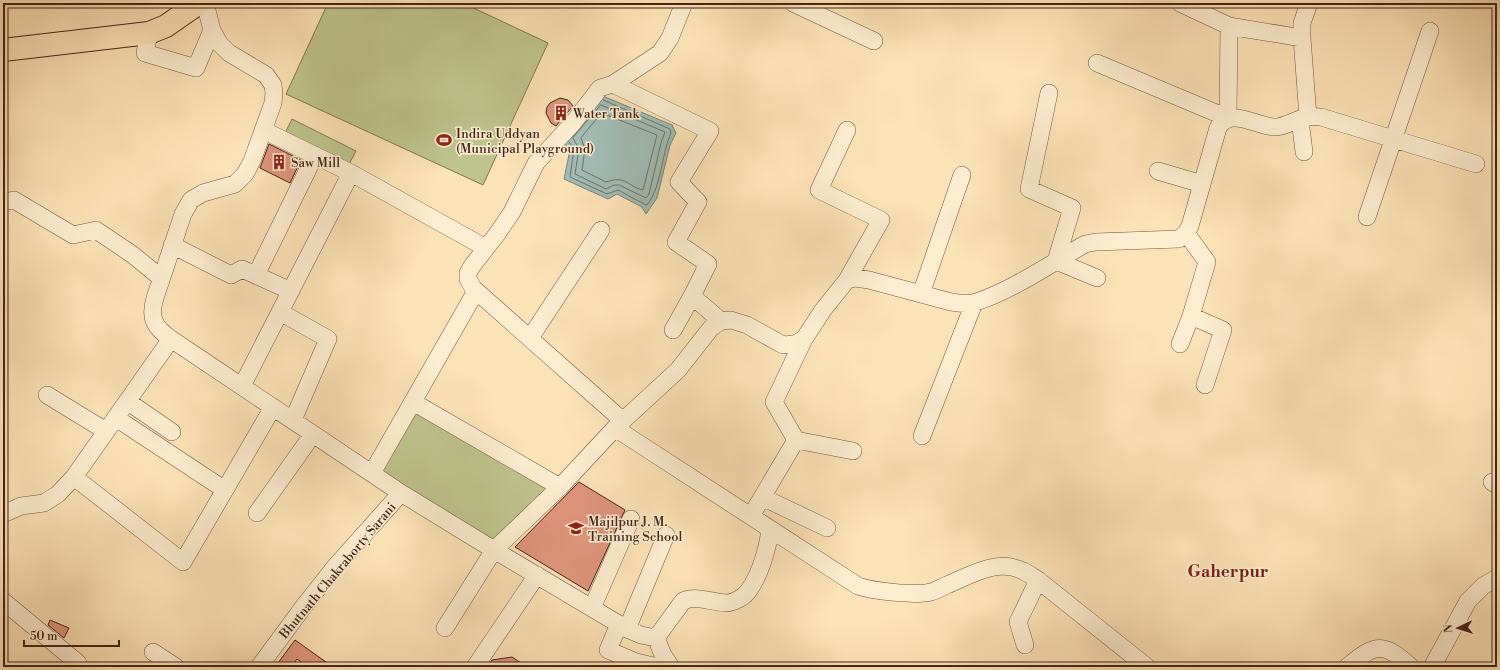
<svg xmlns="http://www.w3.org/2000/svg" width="1500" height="670" viewBox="0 0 1500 670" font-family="'Libre Bodoni',serif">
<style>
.green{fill:#bfc48e;stroke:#827452}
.water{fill:#a0bdb5;stroke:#7b8075}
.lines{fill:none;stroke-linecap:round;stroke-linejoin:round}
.shore{stroke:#727066;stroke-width:1}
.building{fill:#e0957c;stroke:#442416}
.minor-casing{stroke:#72543e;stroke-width:18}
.major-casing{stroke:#442416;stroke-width:24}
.minor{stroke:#fdedd0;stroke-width:17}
.major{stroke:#fce3b7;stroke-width:22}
.labels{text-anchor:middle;stroke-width:3;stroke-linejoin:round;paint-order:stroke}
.poi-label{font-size:13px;fill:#442416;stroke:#fdedd0;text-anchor:start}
.street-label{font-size:13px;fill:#442416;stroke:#fdedd0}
.district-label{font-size:17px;font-weight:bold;fill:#7a1f14;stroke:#fdedd0}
</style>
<rect width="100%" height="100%" fill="#fce3b7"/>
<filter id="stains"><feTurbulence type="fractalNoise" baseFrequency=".005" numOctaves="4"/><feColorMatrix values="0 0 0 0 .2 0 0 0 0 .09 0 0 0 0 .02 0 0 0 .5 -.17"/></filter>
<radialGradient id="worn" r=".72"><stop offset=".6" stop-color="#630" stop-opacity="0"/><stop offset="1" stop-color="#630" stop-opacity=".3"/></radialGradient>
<path class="green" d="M328 3H463L548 43 483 185 286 94Z
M292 119 356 151 346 170 282 139Z
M413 402 560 487 494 550 373 473Z"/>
<path class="water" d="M598 94 672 125 676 133 670 145 657 198 646 214 642 207 617 194 608 199 564 179 570 150 561 139Z"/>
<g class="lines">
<path class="shore" d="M601 105 665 132 661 143 649 194 646 198 619 185H614L606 189 575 174 579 149 573 138Z
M602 113 657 135 643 190C626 186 627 175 606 182L582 170 585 149 581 138Z
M569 142 574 149 570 177 607 194 618 190 646 205 648 204C662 184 661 156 671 133L670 129 603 100"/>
</g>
<path class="building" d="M560 98 568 100 573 106 556 126 551 123 546 113 547 107 550 103Z
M269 144 301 160 290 183 260 168Z
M579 482 625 510 588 591 515 547Z
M50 620 69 628 64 638 48 625Z
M295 640 333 667H308L297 659 291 667H275Z
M512 657 527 667H487L492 660Z"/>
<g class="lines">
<defs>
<path id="minor" d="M205 3 212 30 219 43 229 53 266 75 273 85 274 93 273 103 252 161 245 174 235 184 203 193 191 200 183 214 155 298C149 318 154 327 171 339L401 493 494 550 560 487 615 428 678 370 711 328 721 321 731 320 747 325 783 345 795 344 804 339 823 310 847 280 855 278 869 280 951 302C959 303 968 305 976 302 1011 291 1052 263 1085 244L1096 242 1179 239 1186 233 1190 226 1218 128C1229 107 1255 125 1273 127 1285 128 1296 118 1309 117 1313 116 1317 117 1321 117L1476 164
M793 3 874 41
M1180 3 1229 26 1302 38
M149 33 145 53 196 68 212 30
M1097 63 1228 118 1229 26
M613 84 710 131 679 182 698 202 676 242 708 264 692 296 721 321
M1049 93 1029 189 1072 208 1056 261 1097 278
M1308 117 1302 38V23L1309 3
M1300 119 1304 152
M263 130 351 173 486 248
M1158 171 1202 184
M3 202 14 200 73 235 96 230 133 255 161 278
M1367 217 1430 31
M1186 233 1207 262 1191 316 1223 330 1205 385
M172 245 231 275 242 269 291 291
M256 275 315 155
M847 280 881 220 819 190 847 130
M921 294 962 175
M280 312 328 339 293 420
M673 330 692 296
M530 338 601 230
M1180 344 1191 316
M242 386 351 173
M47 395 106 431
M127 401 172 432
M413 402 560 487
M116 418 225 490
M623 421 473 288 468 279V273L472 266 497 234 512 212 536 163 573 123 600 88 613 84 660 53 670 38 684 3
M615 428 858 586C873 591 915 596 931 592 936 591 942 587 947 585 971 575 997 558 1023 571 1028 573 1033 577 1038 580L1147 667
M922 436 974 303
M796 440 853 451
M372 473 476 291
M74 477 183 562 273 407
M1492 482 1497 485
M762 497 827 528
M257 513 313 434
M3 514 21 506 44 503 58 494 74 477 171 339
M751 516 796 440 774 402 804 339
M3 601 78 663 76 667
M592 608 631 519
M619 624 608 650 636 662 658 667
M445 628 494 550 627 629 641 635 656 638 663 655 671 667
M627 629 666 535
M656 638 683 601C697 595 711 602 726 603 733 603 745 597 749 590 760 575 768 548 770 529
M1025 645 1018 622 1038 580
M153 652 176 667
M259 667 304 606 334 568 401 493
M475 667 537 575
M1347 667C1357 659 1371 646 1384 649 1394 651 1404 661 1411 667
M1432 667 1468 601 1483 586 1497 578"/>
<path id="major" d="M3 50 149 33 166 26 199 3"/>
</defs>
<use href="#minor" class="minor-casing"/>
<use href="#major" class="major-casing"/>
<use href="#minor" class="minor"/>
<use href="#major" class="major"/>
</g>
<defs>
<symbol id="building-bare" viewBox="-9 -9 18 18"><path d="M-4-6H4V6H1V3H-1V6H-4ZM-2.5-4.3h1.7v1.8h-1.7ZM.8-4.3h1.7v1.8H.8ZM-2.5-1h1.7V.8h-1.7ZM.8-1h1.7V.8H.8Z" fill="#8f2418" stroke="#fdedd0" stroke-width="2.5" paint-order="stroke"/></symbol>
<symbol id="stadium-bare" viewBox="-9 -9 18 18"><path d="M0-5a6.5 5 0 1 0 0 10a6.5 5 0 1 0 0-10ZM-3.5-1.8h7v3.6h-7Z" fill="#8f2418" stroke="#fdedd0" stroke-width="2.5" paint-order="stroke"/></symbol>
<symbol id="school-bare" viewBox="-9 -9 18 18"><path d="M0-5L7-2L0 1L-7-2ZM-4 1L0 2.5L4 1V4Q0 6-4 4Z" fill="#8f2418" stroke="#fdedd0" stroke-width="2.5" paint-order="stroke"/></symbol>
</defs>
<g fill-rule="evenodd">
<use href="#building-bare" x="550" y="102" width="22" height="22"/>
<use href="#stadium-bare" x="433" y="129" width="22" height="22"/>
<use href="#building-bare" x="268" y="151" width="22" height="22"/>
<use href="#school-bare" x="565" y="517" width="22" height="22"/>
</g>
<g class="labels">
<g class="poi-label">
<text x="573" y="118">Water Tank</text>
<text x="456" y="138">Indira Uddyan<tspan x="456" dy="15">(Municipal Playground)</tspan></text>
<text x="291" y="167">Saw Mill</text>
<text x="588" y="526">Majilpur J. M.<tspan x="588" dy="15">Training School</tspan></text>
</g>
<g class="street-label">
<text transform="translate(337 570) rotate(-50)" y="5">Bhutnath Chakraborty Sarani</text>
</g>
<g class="district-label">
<text x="1228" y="577">Gaherpur</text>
</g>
</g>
<rect width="1500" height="670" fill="none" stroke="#fce3b7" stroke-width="16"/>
<rect x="4" y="4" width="1492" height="662" fill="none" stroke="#442416" stroke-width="2"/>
<rect x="8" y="8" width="1484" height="654" fill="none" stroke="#442416"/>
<g transform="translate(1458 628) rotate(266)" stroke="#fdedd0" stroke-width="3" paint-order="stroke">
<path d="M0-3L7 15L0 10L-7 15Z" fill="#442416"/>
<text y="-6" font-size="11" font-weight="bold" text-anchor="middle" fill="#442416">N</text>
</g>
<path d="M24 640v6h95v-6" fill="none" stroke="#442416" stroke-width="2"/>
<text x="30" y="640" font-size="12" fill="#442416" stroke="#fdedd0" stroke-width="3" paint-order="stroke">50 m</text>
<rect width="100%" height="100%" filter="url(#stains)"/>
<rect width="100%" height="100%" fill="url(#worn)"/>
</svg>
